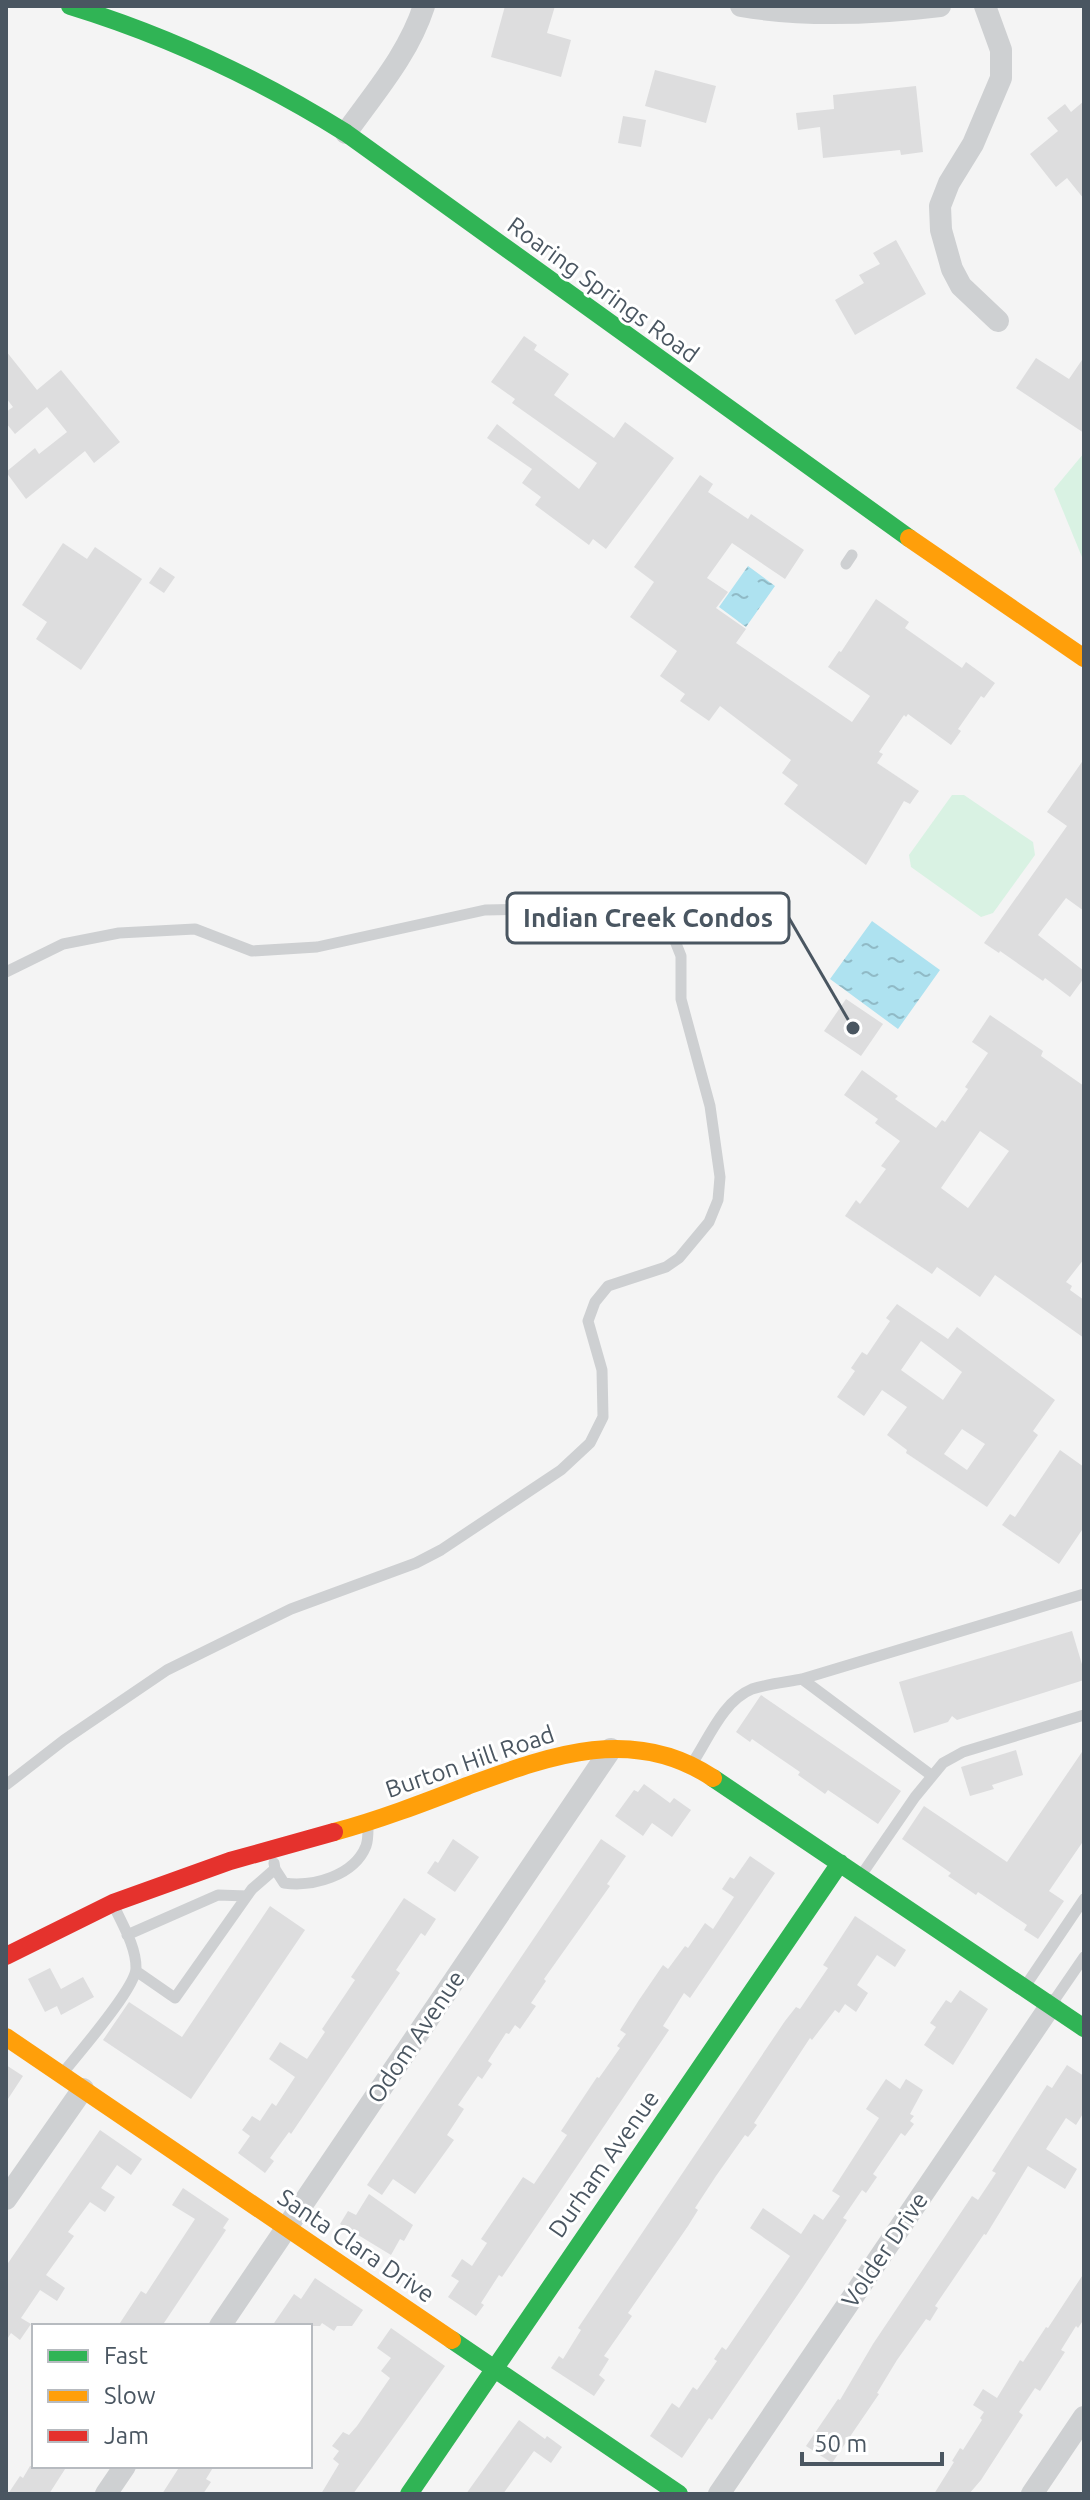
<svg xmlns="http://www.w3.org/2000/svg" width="1090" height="2500" viewBox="0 0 1090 2500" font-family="Ubuntu,sans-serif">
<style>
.grass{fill:#d9f2e3}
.water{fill:url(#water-ripples)}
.building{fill:#ddddde;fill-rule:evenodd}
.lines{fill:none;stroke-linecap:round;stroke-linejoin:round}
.lane{stroke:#ced0d2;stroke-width:11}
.street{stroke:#ced0d2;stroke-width:22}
.fast{stroke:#30b455;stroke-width:18}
.slow{stroke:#ff9f0a;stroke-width:18}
.jam{stroke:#e5322d;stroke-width:18}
.labels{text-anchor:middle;stroke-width:6;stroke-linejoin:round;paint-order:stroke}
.street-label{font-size:24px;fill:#4a5661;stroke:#fff}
.leader{fill:none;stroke:#4a5661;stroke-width:3}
.callout-dot{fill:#4a5661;stroke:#fff;stroke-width:3}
.callout{fill:#fff;stroke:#4a5661;stroke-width:3}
.callout-label{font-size:26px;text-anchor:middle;font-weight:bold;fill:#4a5661}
</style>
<defs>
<pattern id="water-ripples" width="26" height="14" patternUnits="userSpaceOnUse" patternTransform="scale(2)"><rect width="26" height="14" fill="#aee2f0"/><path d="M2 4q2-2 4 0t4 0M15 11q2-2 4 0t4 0" fill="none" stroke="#90bac6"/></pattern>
</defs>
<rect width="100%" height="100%" fill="#f4f4f4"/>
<path class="grass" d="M1084 453V562L1054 489Z
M952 795H964L1033 842 1035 855 993 913 981 917 911 867 909 855Z"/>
<path class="water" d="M748 566 775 586 746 627 719 607Z
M872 921 940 970 898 1029 830 979Z"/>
<path class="building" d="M505 6H555L547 33 571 40 561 77 491 57Z
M655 70 716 86 706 123 645 106Z
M916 86 923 152 901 155 900 150 823 158 820 127 798 130 796 113 834 109 833 95Z
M1084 101V199L1067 178 1056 187 1030 154 1058 131 1047 118 1065 104 1071 112Z
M623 116 646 120 641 147 618 143Z
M896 240 926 294 855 335 835 300 864 283 859 275 880 264 873 253Z
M524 336 537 345 534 350 569 374 554 395 614 438 625 422 674 458 606 549 593 539 589 545 535 505 541 497 522 483 532 469 487 438 497 424 579 489 597 463 512 403 515 399 491 382Z
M6 351 37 390 61 370 120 442 94 463 85 451 26 499 6 472 35 448 39 454 67 432 47 407 15 434 6 423V412L13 407 6 398Z
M1084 357V433L1016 388 1036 358 1069 379Z
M700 475 713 484 708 492 748 519 751 514 804 550 785 579 732 543 707 578 728 592 716 608 746 629 736 643 852 722 870 696 828 667 839 651 841 652 876 599 909 622 905 628 962 668 966 662 995 683 984 698 981 696 958 729 961 731 951 745 908 714 906 717 904 715 879 752 883 754 877 763 919 791 910 804 904 801 866 865 784 804 798 785 782 773 791 760 720 706 709 721 680 701 685 694 660 676 677 651 630 617 654 582 634 567Z
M63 543 87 559 95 547 142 579 81 670 36 639 47 622 22 605Z
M160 567 175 577 164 593 149 583Z
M1084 759V911L1066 898 1038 935 1084 971V978L1070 997 1045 978 1043 981 1000 951 999 953 984 943 1067 826 1047 812Z
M846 999 883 1024 861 1056 824 1031Z
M990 1015 1043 1051 1041 1056 1084 1086V1259L1066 1282 1072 1286 1070 1290 1084 1300V1338L995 1275 980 1297 937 1267 932 1274 845 1216 856 1200 860 1204 886 1169 881 1166 900 1141 875 1123 878 1119 844 1095 862 1070 898 1096 895 1099 936 1128 942 1120 945 1122 968 1089 965 1087 988 1053 972 1042ZM980 1131 1009 1151 968 1208 941 1188Z
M897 1304 948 1339 957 1327 1055 1400 1033 1431 1038 1435 987 1507 906 1453 907 1450 887 1435 907 1407 882 1390 864 1416 837 1397 855 1371 851 1368 862 1352 867 1355 890 1321 886 1318ZM921 1341 962 1372 943 1400 901 1370ZM962 1429 985 1444 967 1470 944 1454Z
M1060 1450 1084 1467V1527L1059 1564 1002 1525 1010 1514 1015 1517Z
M1072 1631 1084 1671V1680L957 1720 952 1716 948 1722 914 1733 899 1682Z
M761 1695 901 1791 878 1824 828 1790 825 1794 798 1775 800 1772 752 1739 750 1742 736 1732Z
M1084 1749V1840L1049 1891 1064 1901 1038 1939 1024 1930 1027 1925 978 1892 976 1895 948 1876 951 1873 902 1839 924 1806 1007 1862Z
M1016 1750 1023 1775 992 1785 994 1789 970 1796 961 1767Z
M644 1784 670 1803 674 1798 691 1810 672 1837 652 1823 643 1836 615 1816 634 1790 638 1792Z
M453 1839 479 1857 455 1892 427 1873 435 1861 438 1863Z
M601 1839 626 1856 607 1884 610 1886 544 1979 546 1981 531 2003 536 2006 520 2029 515 2025 509 2034 506 2033 488 2061 492 2064 482 2079 478 2076 458 2105 464 2109 447 2135 454 2140 415 2194 393 2179 382 2195 367 2185Z
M750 1856 775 1873 690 1998 684 1993 663 2026 669 2030 502 2277 499 2275 481 2303 484 2305 476 2316 448 2297 459 2281 451 2276 462 2259 472 2266 487 2243 481 2239 523 2177 534 2184 567 2135 561 2131 597 2077 599 2078 620 2048 617 2046 626 2034 620 2030 639 2000 663 1965 668 1969 685 1946 688 1948 705 1923 713 1929 734 1897 722 1889 730 1877 734 1879Z
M404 1898 436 1919 425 1936 421 1933 396 1970 400 1973 291 2134 289 2132 270 2158 274 2161 265 2173 238 2153 250 2136 242 2130 252 2116 260 2121 272 2103 276 2106 295 2077 269 2059 280 2042 307 2059 325 2032 322 2029 355 1980 351 1977Z
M270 1906 305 1930 191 2099 103 2040 129 2002 182 2037Z
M855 1916 906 1950 895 1967 877 1955 857 1985 868 1993 856 2012 845 2004 839 2013 835 2010 812 2040 810 2038 754 2123 757 2125 748 2137 745 2135 716 2176 695 2208 698 2210 688 2226 628 2313 632 2316 604 2356 609 2359 599 2375 605 2380 594 2396 551 2368 559 2356 563 2359 581 2330 578 2328 785 2021 796 2007 800 2009 828 1968 823 1965Z
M50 1968 61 1989 83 1977 94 1997 61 2015 57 2006 45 2012 28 1979Z
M960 1990 988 2009 953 2065 924 2045 936 2027 930 2023 946 2000 951 2003Z
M6 2065 23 2076 6 2102Z
M1067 2065 1084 2076V2112L1076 2125 1066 2118 1046 2149 1077 2169 1065 2189 1028 2166 986 2235 984 2234 935 2306 938 2308 930 2321 926 2319 897 2360 877 2393 879 2394 832 2463 806 2446 838 2399 840 2400 873 2344 972 2196 978 2200 996 2173 992 2171 1047 2085 1052 2088Z
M886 2079 900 2089 906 2079 923 2090 910 2114 914 2116 910 2121 914 2124 905 2136 901 2133 873 2174 877 2177 866 2193 862 2190 843 2218 847 2220 803 2287 712 2420 709 2418 682 2458 650 2436 672 2403 679 2408 693 2387 697 2390 717 2361 714 2359 722 2347 726 2350 790 2256 750 2228 763 2208 801 2234 814 2214 823 2220 840 2196 832 2191 879 2118 866 2109Z
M100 2130 142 2159 131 2175 117 2165 101 2188 115 2197 105 2212 90 2202 68 2232 74 2236 46 2275 65 2288 57 2301 40 2290 21 2318 31 2324 20 2340 11 2333 6 2341V2266Z
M183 2188 229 2219 223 2228 226 2230 162 2326H118L141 2291 146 2294 195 2219 172 2205Z
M369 2194 413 2225 404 2241 400 2239 391 2255 340 2224 348 2211 356 2215Z
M1084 2273V2319L1078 2328 1076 2326 1061 2350 1065 2352 1040 2391 1035 2388 1019 2412 1023 2415 981 2480 969 2494H934L954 2462 952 2461 960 2448 963 2450 982 2420 980 2418 984 2412 973 2405 983 2389 997 2398 1020 2360 1023 2362 1046 2327 1048 2328Z
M315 2278 363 2310 352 2326H337L334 2331 322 2323 320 2326H272L294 2294 301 2299Z
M391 2328 445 2366 353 2494H321L339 2464 333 2459 339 2451 332 2446 343 2432 349 2435 357 2426 390 2378 381 2371 391 2358 377 2348Z
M519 2420 545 2439 547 2436 562 2447 551 2463 534 2451 503 2494H466Z
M30 2466H67L49 2494H8L20 2476 23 2478Z
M180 2466H214L206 2479 211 2482 203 2494H162Z"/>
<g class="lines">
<path class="lane" d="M846 564 852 555
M6 972 63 944 119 933 195 929 252 951 317 947 485 910 570 908 637 901 653 905 665 916 681 956V999L710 1106 720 1177 718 1200 709 1222 679 1258 666 1267 608 1286 595 1302 588 1321 602 1370 603 1417 590 1443 561 1470 441 1550 416 1563 291 1609 167 1670 64 1740 6 1785
M802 1679 1084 1594
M693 1762C709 1738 723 1701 752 1689 767 1684 786 1682 802 1679L931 1775
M274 1863 275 1869 284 1883C313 1887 354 1876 366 1846 368 1841 368 1833 368 1827
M862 1874 915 1797 943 1763 963 1752 1084 1715
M127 1935 218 1895 247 1896
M136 1971 175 1998 252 1889 275 1869
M1026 1985 1084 1899
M1051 2005 1084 1957
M62 2074C77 2055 136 1988 136 1968 136 1946 122 1924 113 1904"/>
<path class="street" d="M741 6C806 17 875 14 940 6
M985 6 1001 50V78L973 144 949 183 940 206 941 230 952 269 961 286 998 321
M346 133C375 92 408 55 424 6
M6 2199 83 2089
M220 2326 611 1749
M106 2494 125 2466
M719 2494 1051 2005
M1032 2494 1084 2417"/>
<path class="fast" d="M70 6C168 36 259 79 346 133L909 538
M713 1778 1084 2028
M452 2340 679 2494
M409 2494 840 1863"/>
<path class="slow" d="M909 538 1084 658
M334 1832C379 1820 423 1803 467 1786 549 1756 633 1724 713 1778
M6 2037 452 2340"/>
<path class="jam" d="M6 1956 113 1903 230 1861 334 1832"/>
</g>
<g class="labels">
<g class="street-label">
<text transform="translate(603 290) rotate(36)" y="8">Roaring Springs Road</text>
<text transform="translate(470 1762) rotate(-19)" y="8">Burton Hill Road</text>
<text transform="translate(416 2037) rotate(-56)" y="8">Odom Avenue</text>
<text transform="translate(604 2164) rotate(-55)" y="8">Durham Avenue</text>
<text transform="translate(356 2246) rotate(34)" y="8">Santa Clara Drive</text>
<text transform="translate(885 2250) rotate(-56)" y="8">Volder Drive</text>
</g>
</g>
<path class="leader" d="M853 1028L789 918"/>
<circle class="callout-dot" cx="853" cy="1028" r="8"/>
<rect class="callout" x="507" y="893" width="282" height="50" rx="8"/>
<g class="callout-label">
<text x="648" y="927">Indian Creek Condos</text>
</g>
<rect width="1090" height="2500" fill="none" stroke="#4a5661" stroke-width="16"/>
<rect x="32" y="2324" width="280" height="144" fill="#ffffff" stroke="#b7bbc0" stroke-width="2"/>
<rect x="48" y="2350" width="40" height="12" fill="#30b455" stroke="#b7bbc0" stroke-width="2"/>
<text x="104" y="2364" font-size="24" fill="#4a5661">Fast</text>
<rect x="48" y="2390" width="40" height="12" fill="#ff9f0a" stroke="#b7bbc0" stroke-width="2"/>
<text x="104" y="2404" font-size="24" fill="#4a5661">Slow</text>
<rect x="48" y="2430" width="40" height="12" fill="#e5322d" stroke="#b7bbc0" stroke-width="2"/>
<text x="104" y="2444" font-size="24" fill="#4a5661">Jam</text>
<path d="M802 2452v12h140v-12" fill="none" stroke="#4a5661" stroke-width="4"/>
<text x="814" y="2452" font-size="24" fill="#4a5661" stroke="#ffffff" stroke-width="6" paint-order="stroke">50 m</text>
</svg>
